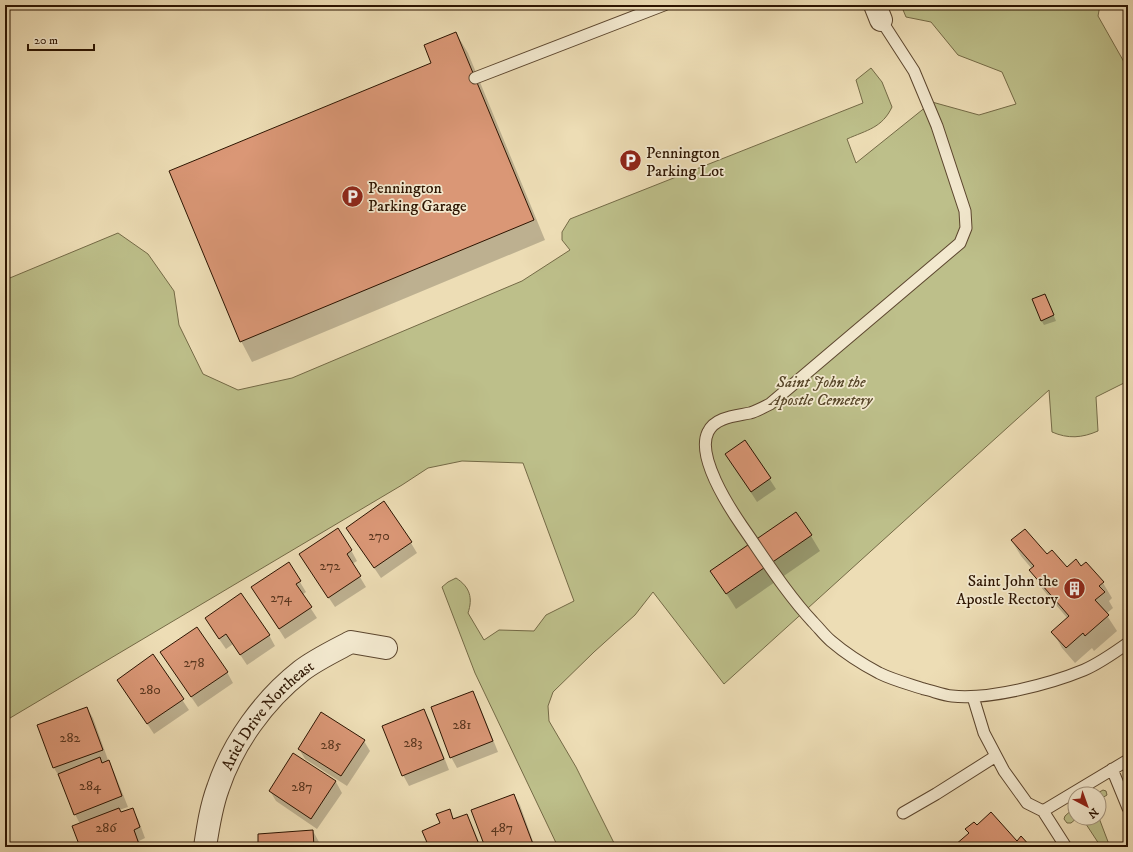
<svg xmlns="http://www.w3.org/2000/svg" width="1133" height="852" viewBox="0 0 1133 852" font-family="'IM FELL DW Pica',serif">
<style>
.green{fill:#bdbf8a;stroke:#746a46}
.shadow{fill:#0003}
.building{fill:#da9776;stroke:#2c1401}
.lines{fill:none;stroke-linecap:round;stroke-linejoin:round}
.lane-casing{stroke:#5c462e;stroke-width:13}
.street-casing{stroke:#5c462e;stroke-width:24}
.lane{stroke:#f3e9cf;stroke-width:11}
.street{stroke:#f3e9cf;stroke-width:22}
.labels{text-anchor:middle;stroke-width:3.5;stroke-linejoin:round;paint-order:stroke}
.number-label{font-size:14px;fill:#58351e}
.poi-label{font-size:16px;fill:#2c1401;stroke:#f3e9cf;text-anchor:start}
.park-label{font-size:16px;font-style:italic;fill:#58472a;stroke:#f3e9cf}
.street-label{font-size:16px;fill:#2c1401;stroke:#f3e9cf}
</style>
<rect width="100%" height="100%" fill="#edddb5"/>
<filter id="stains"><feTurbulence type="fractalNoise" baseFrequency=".005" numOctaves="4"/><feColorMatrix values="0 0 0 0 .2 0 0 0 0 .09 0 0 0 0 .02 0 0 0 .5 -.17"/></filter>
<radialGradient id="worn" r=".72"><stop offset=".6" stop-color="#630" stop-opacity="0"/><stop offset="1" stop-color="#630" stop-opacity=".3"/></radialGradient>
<path class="green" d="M901 5H1100L1098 16 1128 69V381L1096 397 1098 431C1082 438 1068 439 1052 432L1049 390 724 684 653 592 635 615 594 652 553 692 548 706 549 721 576 767 616 847H558L475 673 442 587 448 582 456 578C470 587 473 598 468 613L484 640 499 630 534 631 546 615 574 601 523 463 462 461 428 468 402 485 5 721V280L118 233 148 254 174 291 179 325 203 374 238 390 292 378 522 281 570 250 562 240V232L570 219 863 103 856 80 871 68 882 82 892 107C882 128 867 130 847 139L856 163 932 102 979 115 1016 104 1002 72 958 55 931 22 906 17Z
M1103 790 1106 791 1107 795 1099 800V794H1096Z
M1075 807V818H1077L1071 823H1067L1064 819 1065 816Z
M1082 818H1099L1110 847H1101Z"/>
<path class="shadow" d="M456 33 468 53 545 240 252 362 241 341 433 63Z
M1045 295 1056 321 1044 325 1041 320Z
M745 441 776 489 757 502 726 454Z
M347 528 411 543 417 553 381 578Z
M811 536 820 551 736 609 712 571Z
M1012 541 1047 555 1067 568 1081 567 1103 583 1112 598 1109 601 1113 608 1106 614 1117 631 1094 651 1092 648 1075 663 1062 648 1053 632 1068 619 1040 586 1031 570 1032 569 1021 556Z
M351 550 357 561 352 564 366 587 335 607 306 564Z
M289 564 306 592 302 595 317 618 285 639 259 598Z
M212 629 269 635 275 646 247 665 233 644 226 649Z
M153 656 189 710 154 734 118 680Z
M168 663 227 672 233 683 198 707Z
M472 692 478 702 498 752 457 768 451 757Z
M87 708 93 718 108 760 114 772 128 807 119 810 121 813 132 809 138 819 145 838 139 841 141 847H81L80 824 75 814 60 778 54 768 39 726Z
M424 710 430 721 449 770 409 786 403 775Z
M364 741 370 751 347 786 305 759 299 749Z
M294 754 336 782 342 793 317 829 276 801 270 791Z
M514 795 520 805 535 847H486Z
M449 810 454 819 466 815 472 825 481 847H430Z
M313 831 319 842V847H259Z"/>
<path class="building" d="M456 32 534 220 240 342 169 171 431 63 424 45Z
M1045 294 1054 315 1041 321 1032 299Z
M745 440 771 478 751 492 725 454Z
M384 501 412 542 374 568 346 528Z
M796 512 812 535 726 594 710 571Z
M338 528 352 550 347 554 361 576 328 598 299 554Z
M1025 529 1047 554 1052 550 1067 567 1076 559 1081 566 1086 562 1104 582 1099 586 1105 592 1095 600 1109 615 1085 636 1083 633 1066 648 1051 632 1069 616 1029 570 1034 566 1011 540Z
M289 562 301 581 296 584 312 607 279 629 251 587Z
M241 593 270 635 240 655 226 634 219 639 205 618Z
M197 627 228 672 191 697 160 652Z
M153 654 184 699 147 724 117 680Z
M473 691 493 741 450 758 431 707Z
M87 707 103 750 53 768 37 725Z
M424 709 444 759 402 776 382 726Z
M321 712 365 740 341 776 298 749Z
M293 753 336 781 311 819 269 791Z
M100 757 102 763 109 760 122 796 74 815 58 774Z
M514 794 533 844 523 847H485L471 810Z
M119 808 121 812 133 808 140 827 134 830 140 847H80L72 826Z
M450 809 453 819 467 814 480 847H429L422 831 440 823 436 814Z
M991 812 1017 841 1021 836 1031 847H956L955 845 969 833 965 829 974 822 977 825Z
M313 830 314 847H258V834Z"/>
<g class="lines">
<defs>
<path id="lane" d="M881 20 914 71 937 126 965 211 966 228 960 243 770 404C764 407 757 411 750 413 736 416 715 417 708 432 696 456 729 507 742 526 765 559 786 593 813 622 819 628 824 635 831 641 845 653 862 664 879 673 893 680 909 684 924 689 933 691 943 695 952 696 989 700 1050 684 1084 670 1100 663 1114 653 1128 643
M475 78 664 5
M973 697 984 733 1004 771 1027 803 1043 811
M1112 769 1128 808
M903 813 936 794 996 756
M1066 847 1043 811 1128 760"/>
<g id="street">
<path d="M875 5 881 20"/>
<path id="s1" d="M205 847C208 827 211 807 218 788 233 743 264 700 301 671 315 660 336 650 351 642L386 648"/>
</g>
</defs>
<use href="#lane" class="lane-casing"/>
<use href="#street" class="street-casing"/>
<use href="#lane" class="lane"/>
<use href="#street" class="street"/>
</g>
<defs>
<symbol id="parking-disc" viewBox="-11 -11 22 22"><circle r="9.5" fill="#8f2418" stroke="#f3e9cf"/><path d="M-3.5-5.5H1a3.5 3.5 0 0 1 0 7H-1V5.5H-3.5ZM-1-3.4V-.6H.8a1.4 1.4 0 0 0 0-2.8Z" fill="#fff"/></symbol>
<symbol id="building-disc" viewBox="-11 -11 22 22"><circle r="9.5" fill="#8f2418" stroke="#f3e9cf"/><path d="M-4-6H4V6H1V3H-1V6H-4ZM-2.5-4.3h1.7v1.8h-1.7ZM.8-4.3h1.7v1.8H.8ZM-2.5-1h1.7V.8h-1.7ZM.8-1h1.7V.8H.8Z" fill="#fff"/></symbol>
</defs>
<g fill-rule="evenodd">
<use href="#parking-disc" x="618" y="148" width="25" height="25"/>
<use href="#parking-disc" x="340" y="184" width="25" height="25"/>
<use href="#building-disc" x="1062" y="576" width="25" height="25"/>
</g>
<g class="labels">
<g class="number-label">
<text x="379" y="540">270</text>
<text x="330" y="570">272</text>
<text x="281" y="602">274</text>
<text x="194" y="667">278</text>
<text x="150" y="694">280</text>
<text x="462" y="729">281</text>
<text x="70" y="742">282</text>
<text x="413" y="747">283</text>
<text x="331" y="749">285</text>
<text x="90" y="790">284</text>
<text x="302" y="791">287</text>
<text x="106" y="832">286</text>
<text x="502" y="832">487</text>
</g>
<g class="poi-label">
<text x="646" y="158">Pennington<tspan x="646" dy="18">Parking Lot</tspan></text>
<text x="368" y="193">Pennington<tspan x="368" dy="18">Parking Garage</tspan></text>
<text x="1058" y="586" text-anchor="end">Saint John the<tspan x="1058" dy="18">Apostle Rectory</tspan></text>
</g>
<g class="park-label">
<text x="821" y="387">Saint John the<tspan x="821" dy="18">Apostle Cemetery</tspan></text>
</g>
<g class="street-label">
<text dy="6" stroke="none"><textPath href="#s1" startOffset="150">Ariel Drive Northeast</textPath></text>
</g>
</g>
<rect width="1133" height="852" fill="none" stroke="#edddb5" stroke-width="20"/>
<rect x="6" y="6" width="1121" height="840" fill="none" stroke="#2c1401" stroke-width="2"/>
<rect x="10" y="10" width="1113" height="832" fill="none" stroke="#2c1401"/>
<g transform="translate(1087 806) rotate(139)"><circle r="19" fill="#f3e9cf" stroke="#a3947d"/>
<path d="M0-3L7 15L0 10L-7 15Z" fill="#8f2418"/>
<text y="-6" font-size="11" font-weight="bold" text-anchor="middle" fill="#2c1401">N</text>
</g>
<path d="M28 44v6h66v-6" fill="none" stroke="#2c1401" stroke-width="2"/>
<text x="34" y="44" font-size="12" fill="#2c1401" stroke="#f3e9cf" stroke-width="3" paint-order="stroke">20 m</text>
<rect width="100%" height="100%" filter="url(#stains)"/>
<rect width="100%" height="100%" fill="url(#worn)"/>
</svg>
